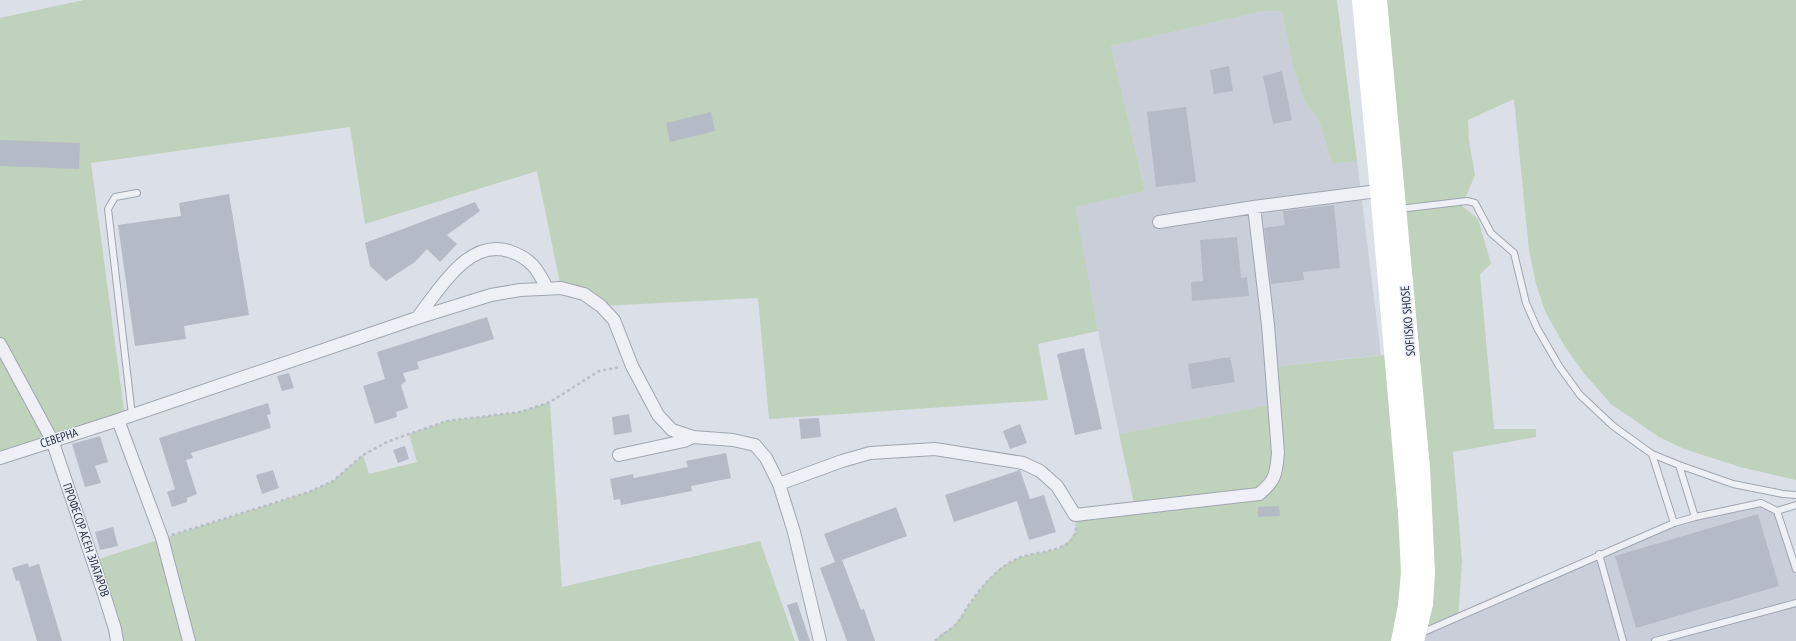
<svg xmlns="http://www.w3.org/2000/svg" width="1796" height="641" viewBox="0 0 1796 641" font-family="'PT Sans Narrow',sans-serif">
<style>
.built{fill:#c9ced9}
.green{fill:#bfd2bb}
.building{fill:#b5bac7}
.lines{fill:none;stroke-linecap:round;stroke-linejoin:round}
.service-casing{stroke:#a0a5b1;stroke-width:8}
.minor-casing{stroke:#a0a5b1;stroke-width:14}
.path{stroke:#b9bdc5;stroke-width:2.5;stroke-dasharray:3 3;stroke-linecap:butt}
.service{stroke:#eef0f5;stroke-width:6}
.minor{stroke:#eef0f5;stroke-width:12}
.secondary{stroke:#fff;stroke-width:18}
.labels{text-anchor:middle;stroke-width:3;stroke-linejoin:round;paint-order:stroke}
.street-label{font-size:12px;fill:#242b3e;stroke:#eaeef5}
</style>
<rect width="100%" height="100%" fill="#dbdfe7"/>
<path class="built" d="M1264 11H1282L1293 67 1304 100 1319 121 1332 164 1357 161 1381 355 1271 367 1274 404 1119 434 1098 331 1074 207 1145 191 1111 46Z
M1761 503 1777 511 1792 556H1796V641H1420L1418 634 1674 523Z"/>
<path class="green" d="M84 0H1337L1357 161 1332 164 1319 121 1304 100 1293 67 1282 11H1264L1111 46 1145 191 1075 207 1098 331 1038 344 1048 400 769 419 758 298 601 306 561 288 537 171 365 224 350 127 91 163 125 418 0 458V18Z
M1378 0H1796V480L1740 467 1684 449 1659 437 1611 404 1583 372 1564 345 1545 311 1536 284 1529 250 1514 99 1468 120 1469 141 1475 175 1462 206 1478 219 1491 264 1480 274 1494 429H1536V437L1453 452 1462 561 1458 618 1418 634Z
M1394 354 1405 473 1400 641H935L941 634 954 626 985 583 1000 568 1020 557 1058 549 1069 541 1076 531 1075 515 1135 508 1119 434 1274 404 1271 367Z
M550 402 562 587 760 541 795 641H117L92 561 309 492 333 481 363 455 369 474 417 462 409 434 447 421 520 412Z"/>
<path class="building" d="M1229 66 1233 91 1214 94 1210 70Z
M1282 71 1292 120 1273 124 1263 76Z
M1186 107 1196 182 1156 187 1147 112Z
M711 112 715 131 670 142 666 123Z
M0 140 80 143 79 169 0 166Z
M229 194 249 315 184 326 186 339 135 346 118 225 181 216 179 203Z
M475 202 480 211 447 235 457 244 440 262 427 249 415 262 386 281 370 266 365 243Z
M1334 205 1340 268 1303 272 1304 280 1271 284 1264 228 1285 225 1283 211Z
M1237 237 1241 278 1247 277 1249 296 1192 301 1191 282 1203 281 1200 240Z
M487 317 494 339 417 362 419 369 403 373 406 381 401 385 408 408 396 412 397 417 375 424 363 386 385 379 377 352Z
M1084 348 1102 429 1075 435 1057 354Z
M1230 357 1235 382 1192 389 1188 364Z
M289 373 294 388 282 391 277 376Z
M268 403 271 414 267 415 271 428 191 453 193 458 186 460 197 494 187 498V502L172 507 167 492 175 489 159 438Z
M629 414 632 432 614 435 612 417Z
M819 418 821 437 801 439 799 419Z
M1020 424 1027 443 1010 449 1003 431Z
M100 436 108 462 95 466 101 483 85 487 72 444Z
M405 446 409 459 398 463 393 450Z
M726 453 731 478 691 486 692 491 621 505 620 499 614 500 610 479 633 474 634 478 688 467 686 461Z
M273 470 279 488 262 494 256 475Z
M1020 470 1030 499 1044 495 1056 532 1029 540 1017 501 954 522 945 495Z
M1279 506 1280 516 1258 517V507Z
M896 507 907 536 842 560 861 610 864 609 875 641H847L820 568 835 562 824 534Z
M1758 514 1779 586 1636 628 1615 556Z
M113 527 118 546 100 550 95 532Z
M28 563 29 567 39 564 62 641H37L19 580 16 581 12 568Z
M797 602 810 641H799L787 605Z"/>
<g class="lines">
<defs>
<path id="service" d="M1399 209 1467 201 1475 203 1491 233 1514 253 1526 303 1537 328 1559 366 1580 395 1613 426 1652 454 1679 465 1733 484 1783 494 1796 495
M132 415 108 209 115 197 137 193
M1652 454 1674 523 1695 517 1679 465
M1796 505 1777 511 1796 569
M1695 517 1761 503 1777 511
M1599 554 1623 641
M1419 634 1674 523
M1655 641 1796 603"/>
<path id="minor" d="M1159 222 1254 207 1385 190
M417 318C439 290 468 238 509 251 532 259 537 269 547 288
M0 344 52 440 104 594 115 629 117 641
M118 420 162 538 189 641
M619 455 684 441 693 437
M0 458 118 420 417 318 491 295 520 290 561 288 584 294 601 306 614 320 632 366 658 415 672 430 693 437 733 440 755 445 766 458 779 484 794 532 820 641
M779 484 842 461 870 453 935 449 1023 463 1040 471 1057 486 1075 515 1259 494C1276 480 1276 474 1278 453L1268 325 1254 207"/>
</defs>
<use href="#service" class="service-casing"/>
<use href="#minor" class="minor-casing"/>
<path class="path" d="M172 535 309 492 333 481 363 455 387 442 409 434 447 421 520 412 550 402 599 371 620 367
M935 641C941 635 948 632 954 626 960 621 964 612 968 606 983 585 994 571 1016 559 1033 550 1076 555 1076 526"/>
<use href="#service" class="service"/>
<use href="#minor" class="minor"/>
<path class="secondary" d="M1361 0 1379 191 1407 512 1410 572 1407 606 1400 641
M1378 0 1421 468 1426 573 1424 604 1415 641"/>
</g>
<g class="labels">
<g class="street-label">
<text transform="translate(1408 321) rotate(-95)" y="4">SOFIISKO SHOSE</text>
<text transform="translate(59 438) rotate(-18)" y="4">СЕВЕРНА</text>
<text transform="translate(86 540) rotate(71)" y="4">ПРОФЕСОР АСЕН ЗЛАТАРОВ</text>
</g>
</g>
</svg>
